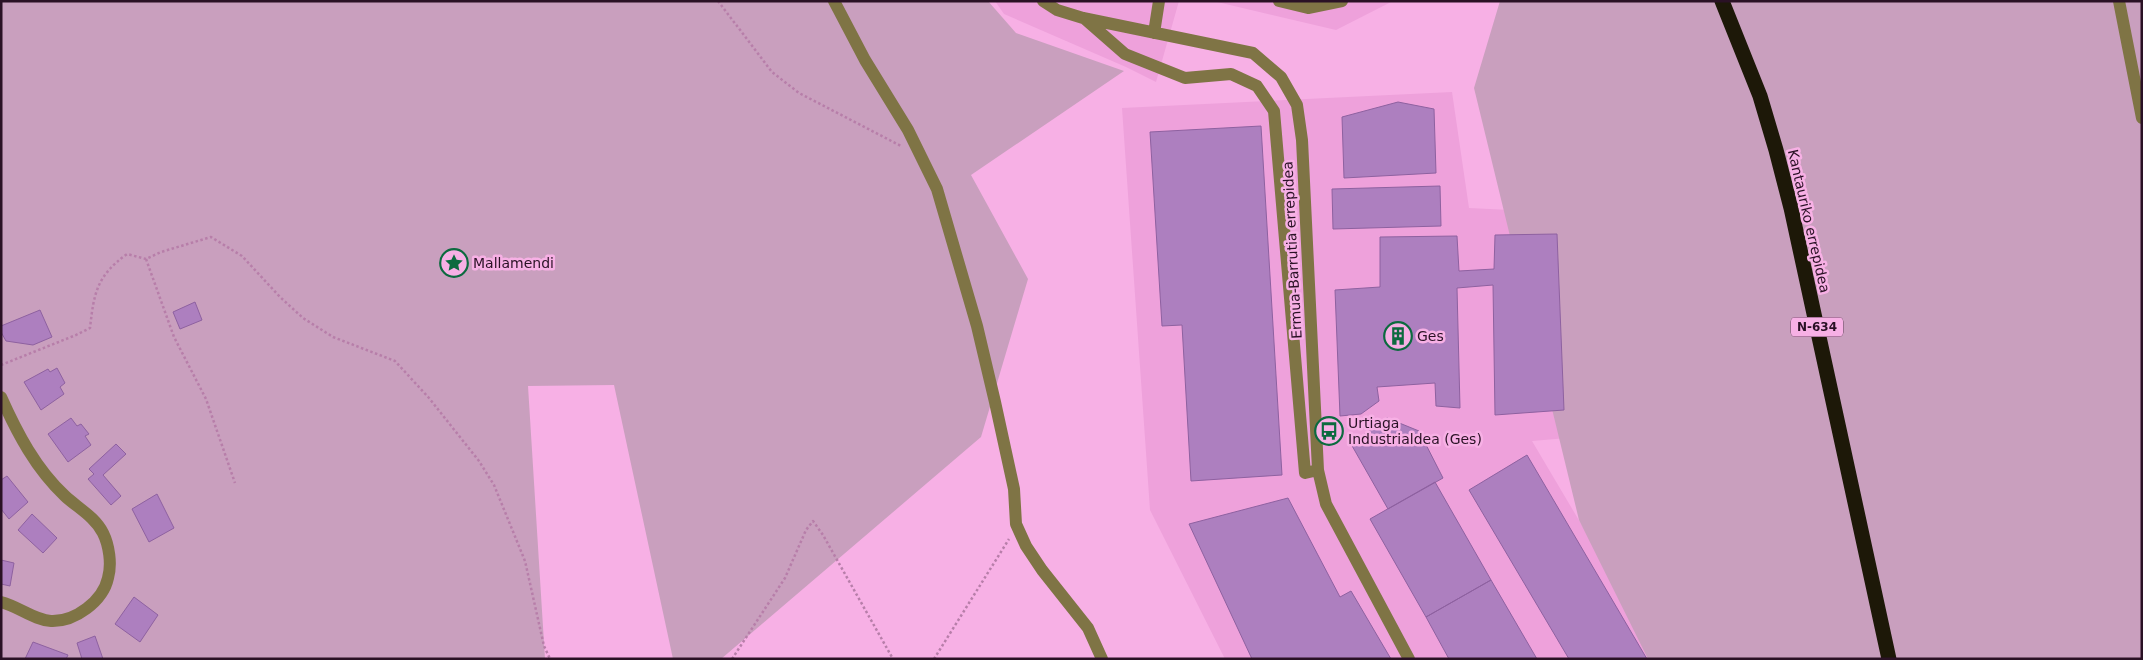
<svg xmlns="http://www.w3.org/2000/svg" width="2143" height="660" viewBox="0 0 2143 660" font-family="'DejaVu Sans',sans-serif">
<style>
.built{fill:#eea1db}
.green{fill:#c99fbe}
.building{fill:#ad7fbf;stroke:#8e61a0}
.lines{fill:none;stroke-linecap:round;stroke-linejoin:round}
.path{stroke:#b77ea9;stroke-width:2.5;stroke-dasharray:2.5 2.5;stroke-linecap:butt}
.minor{stroke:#7f7445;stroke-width:12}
.highway{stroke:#1d1808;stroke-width:15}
.labels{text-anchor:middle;stroke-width:5;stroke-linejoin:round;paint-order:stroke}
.shield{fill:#f7b0e5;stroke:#68415f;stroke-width:1}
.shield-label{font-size:12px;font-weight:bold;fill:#2a1125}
.street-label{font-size:14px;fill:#2a1125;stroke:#f7b0e5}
.poi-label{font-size:14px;fill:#2a1125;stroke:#f7b0e5;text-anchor:start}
</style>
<rect width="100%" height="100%" fill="#f7b0e5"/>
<path class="built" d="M995 1H1179L1156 82 1126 67 1004 14Z
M1213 1H1393L1336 30Z
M1452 92 1469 208 1569 213 1579 437 1532 441 1661 659H1225L1150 510 1122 108Z"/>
<path class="green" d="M1 1H988L1016 33 1124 71 971 175 1028 279 981 437 721 659H673L614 385 528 386 545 659H1Z
M1500 1H2142V659H1648L1579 520 1474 88Z"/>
<path class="building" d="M1398 102 1434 109 1436 173 1344 178 1342 117Z
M1261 126 1282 475 1191 481 1182 325 1162 326 1150 132Z
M1440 186 1441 226 1333 229 1332 189Z
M1557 234 1564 410 1495 415 1493 285 1457 288 1460 408 1436 406 1435 383 1377 387 1379 401 1361 414 1340 416 1335 290 1380 287V237L1457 236 1459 271 1494 269 1495 235Z
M195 302 202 320 180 329 173 312Z
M40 310 52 337 33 345 6 341 1 332V326Z
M57 368 65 383 60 387 64 394 41 410 24 382 48 369 50 372Z
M71 418 77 426 81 424 89 434 85 436 91 445 68 462 48 434Z
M1387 418 1419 431 1443 478 1388 509 1351 444Z
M116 444 126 454 103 475 121 496 111 505 88 479 94 474 89 469Z
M1527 455 1647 659H1569L1469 490Z
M7 476 28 502 9 519 1 509V480Z
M1435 482 1491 580 1426 617 1370 519Z
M157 494 174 528 149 542 132 509Z
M1288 498 1340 597 1351 591 1391 659H1252L1189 524Z
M32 514 57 538 43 553 18 530Z
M1 560 14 563 10 586 1 584Z
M1491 580 1537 659H1449L1426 617Z
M134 597 158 615 140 642 115 624Z
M95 636 103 659H82L77 643Z
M33 642 68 655 66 659H25Z"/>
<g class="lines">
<path class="path" d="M718 1 772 72 799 93 901 146
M146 259 174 337 206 399 235 483
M1 365 76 335 90 328C94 292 97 276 127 254L146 259 161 252 211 237 242 256 280 297 303 318 333 337 395 361 429 398 479 461 494 485 525 561 544 646 550 659
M732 659 785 578 806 530 813 521 823 535 893 659
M934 659 1009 539"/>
<path class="minor" d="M834 1 865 60 908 130 937 189 977 326 995 402 1014 489 1016 524 1026 546 1042 570 1088 628 1102 659
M1043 1 1057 10 1083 18 1253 53 1281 77 1297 105 1302 140 1318 470 1326 504 1409 659
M1279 1 1308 8 1342 1
M2119 1 2142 118
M1085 19 1125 54 1185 78 1231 74 1257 86 1274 111 1305 473 1318 470
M1154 33 1159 1
M1 397C17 433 36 469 65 496 78 508 95 517 103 533 109 545 112 564 108 578 103 601 75 622 51 621 34 620 18 606 1 602"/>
<path class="highway" d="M1722 1 1760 96 1776 150 1791 208 1889 659"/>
</g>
<defs>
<symbol id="sight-ring" viewBox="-11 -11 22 22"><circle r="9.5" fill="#f7b0e5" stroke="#0c6a3f" stroke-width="1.5"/><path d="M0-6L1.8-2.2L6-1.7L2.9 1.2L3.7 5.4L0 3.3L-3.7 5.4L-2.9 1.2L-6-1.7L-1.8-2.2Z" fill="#0c6a3f"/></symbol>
<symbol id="building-ring" viewBox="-11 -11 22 22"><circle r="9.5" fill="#f7b0e5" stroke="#0c6a3f" stroke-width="1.5"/><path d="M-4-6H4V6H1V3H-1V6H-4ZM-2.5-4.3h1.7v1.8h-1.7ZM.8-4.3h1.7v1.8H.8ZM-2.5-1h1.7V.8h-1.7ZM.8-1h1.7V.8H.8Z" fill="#0c6a3f"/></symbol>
<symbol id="bus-ring" viewBox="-11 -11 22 22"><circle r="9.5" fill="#f7b0e5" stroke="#0c6a3f" stroke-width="1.5"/><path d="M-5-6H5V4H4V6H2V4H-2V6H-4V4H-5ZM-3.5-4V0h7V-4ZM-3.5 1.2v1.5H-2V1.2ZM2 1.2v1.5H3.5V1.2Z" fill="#0c6a3f"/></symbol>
</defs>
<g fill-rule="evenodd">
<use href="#sight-ring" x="438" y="247" width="32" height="32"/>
<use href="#building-ring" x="1382" y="320" width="32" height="32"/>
<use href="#bus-ring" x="1313" y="415" width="32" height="32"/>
</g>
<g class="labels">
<rect class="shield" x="1791" y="317.5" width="52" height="19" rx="4"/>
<g class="shield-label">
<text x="1817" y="331">N-634</text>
</g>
<g class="street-label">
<text transform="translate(1809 221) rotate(77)" y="5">Kantauriko errepidea</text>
<text transform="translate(1292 250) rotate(-93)" y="5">Ermua-Barrutia errepidea</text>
</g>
<g class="poi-label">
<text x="473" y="268">Mallamendi</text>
<text x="1417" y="341">Ges</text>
<text x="1348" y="428">Urtiaga<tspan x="1348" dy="16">Industrialdea (Ges)</tspan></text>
</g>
</g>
<rect width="2143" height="660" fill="none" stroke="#2a1125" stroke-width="5"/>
</svg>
